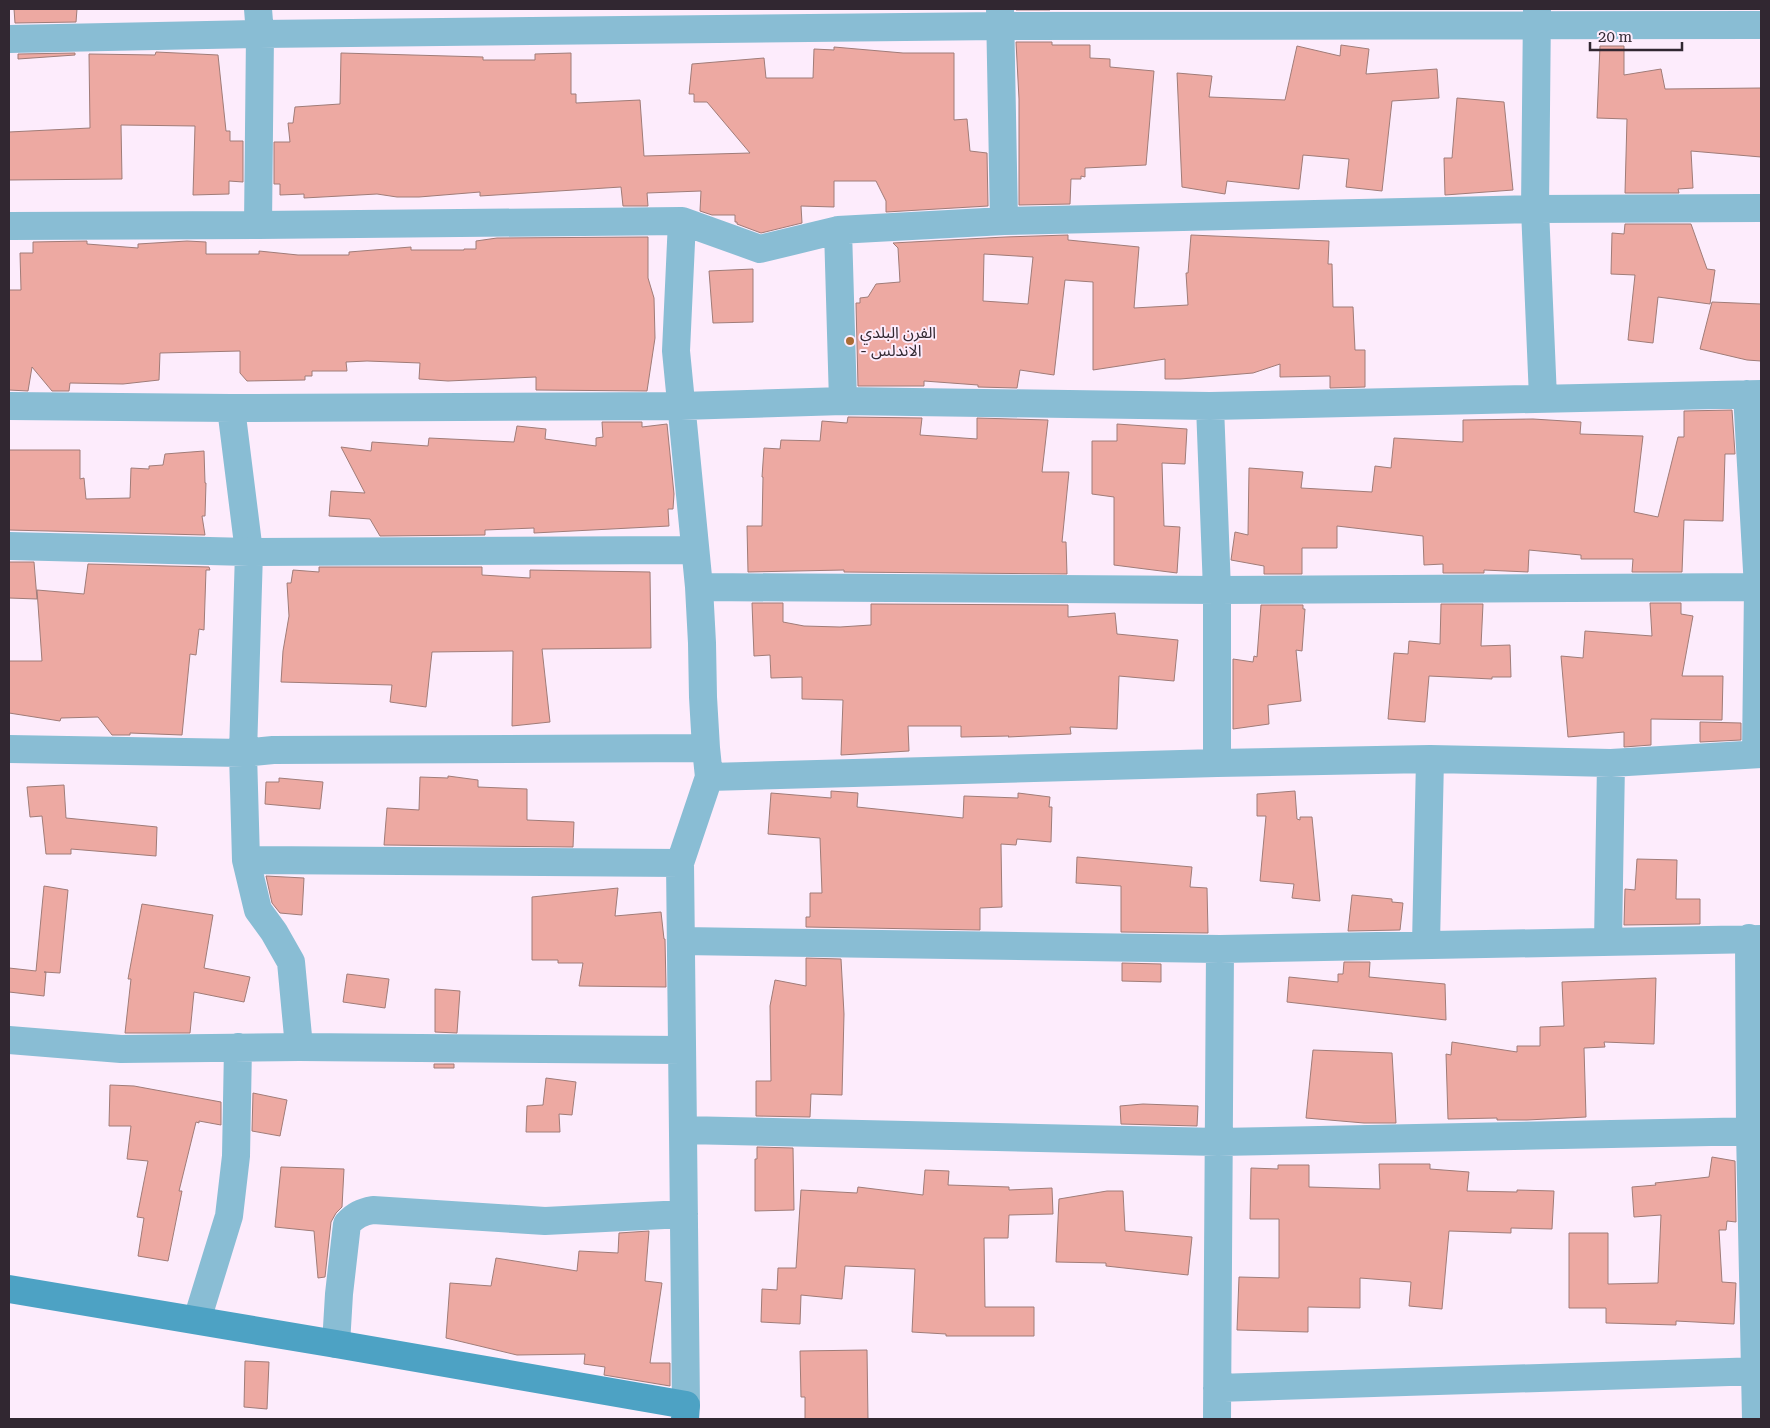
<svg xmlns="http://www.w3.org/2000/svg" width="1770" height="1428" viewBox="0 0 1770 1428" font-family="'Roboto Serif','Noto Sans Arabic',serif">
<style>
.building{fill:#eda9a2;stroke:#a07c78;fill-rule:evenodd}
.lines{fill:none;stroke-linecap:round;stroke-linejoin:round}
.street{stroke:#89bdd4;stroke-width:28}
.secondary{stroke:#4da2c4;stroke-width:28}
.poi-dot{fill:#ab6c34;stroke:#fdecfc;stroke-width:2}
.labels{text-anchor:middle;stroke-width:4;stroke-linejoin:round;paint-order:stroke}
.poi-label{font-size:16px;fill:#312731;stroke:#fdecfc;text-anchor:start}
</style>
<rect width="100%" height="100%" fill="#fdecfc"/>
<path class="building" d="M14 9H77L76 22 15 23Z
M1016 9H1050V10H1016Z
M1016 42H1052V45H1090V58L1110 59V67L1154 71 1146 165 1085 168V177L1081 176V179H1071L1070 204 1019 205V99Z
M1341 45 1369 49 1366 74 1437 69 1439 98 1392 101 1382 191 1346 187 1349 159 1303 155 1299 189 1227 181 1225 194 1182 187 1177 73 1212 76 1209 97 1285 100 1297 46 1340 56Z
M1600 46H1624V75L1661 69 1665 89 1761 88V157L1691 151 1693 188 1678 189 1679 193H1625L1627 119 1597 118Z
M834 47 903 53H954V120L967 119 970 151 987 153 988 206 886 212V201L876 181H834V207L801 206 802 223 761 233 737 224V222H735V215H712L700 211 701 191 647 193 648 206H623L621 187 480 196V192L419 197H397L377 194 304 198V194L280 195V184H274V142H290L288 123H293L295 107 340 104 341 53 483 57V60H535V54L571 53V94H576V103L640 100 644 156 750 153 707 102H694V94H689L692 64 764 58 766 78H813L814 49 834 50Z
M156 52 218 55 226 131H230V141H243V182L229 181V194L193 195 195 126 121 125 122 179 9 180V132L90 128 89 54 155 55Z
M75 53V55L18 59V54Z
M1457 98 1504 102 1513 190 1445 195 1444 158H1452Z
M1625 224H1691L1707 269 1715 270 1710 304 1658 297 1653 343 1628 340 1635 275 1611 274 1612 233 1624 234Z
M1068 235V240L1139 247 1134 308 1188 305 1186 273H1188L1191 235 1329 241 1328 264H1332L1333 307H1353L1355 350H1365V387L1330 388V376L1280 377V364L1253 373 1180 379H1165V359L1093 370V282L1065 280 1054 375 1020 370 1017 388 978 387V385L924 381V386H858L856 303H860V298L868 297 876 284 900 282 898 248 893 243 1005 237ZM984 254 1033 257 1028 304 983 301Z
M648 237V278L654 298 655 338 647 391 536 390V377L448 381 419 379 420 363 367 361 346 362 347 371H312V376H305V380L247 381 240 373V351L160 353 159 380 123 384 70 383 69 391H52L32 367 28 391 9 390V290H21L20 253H33V242L87 241V244L138 248V244L187 241 206 242V254H259V251L298 255H349V252L411 247V250H464V249H476V241L497 238Z
M753 269V322L713 323 709 271Z
M1712 302 1761 304V361L1747 360 1700 349Z
M1732 410 1735 454H1725L1723 521 1684 520 1682 572H1632L1633 559H1581V555L1529 550 1528 572 1484 570V573H1443V564L1424 565 1423 536 1337 526V548H1302V574H1264V566L1231 560 1235 532 1248 535 1249 468 1303 472 1301 488 1372 492 1375 466 1391 468 1394 438 1463 442V420L1533 419 1581 422 1580 434 1643 436 1634 512 1658 517 1678 437H1684V411Z
M848 417 922 418 920 435 977 439V418L1048 420 1042 472H1069L1062 542H1066L1067 574 844 572V570L748 572 747 526H762L763 477H762L764 448 780 449 781 440 820 441 822 421 847 423Z
M602 422H642V427L667 424 674 494 673 509H668L669 526 534 533V528L485 530V535L380 536 370 519 329 516 331 491 365 493 341 447 371 451 372 442 428 446 429 438 514 442 517 426 546 429 545 439 596 446V438L603 437Z
M1117 424 1187 429 1185 464 1162 463 1164 526 1180 527 1177 573 1114 565V497L1092 494V441H1117Z
M9 450H80V479L84 478 86 499 130 498 131 468 149 469V466L163 465 165 454 204 451 205 483H206L205 516H202L205 535 9 530Z
M9 562H34L37 599 9 598Z
M88 564 209 567 210 570H206L204 630 199 629 196 655 190 654 182 735 130 733V735H112L98 717 61 718 60 721 9 713V661H42L37 590 84 594Z
M319 567H482V575L530 578V570L650 572 651 648 542 649 550 722 512 726 513 651 432 652 426 707 390 702 392 685 281 682 283 651 289 616 287 583H291L293 570 319 572Z
M752 603H783V622L804 626 840 627 871 625V604L1068 605V617L1115 613 1117 634 1178 640 1174 681 1119 676 1117 729 1070 727 1071 734 1008 737 1009 736 961 737V726H908L909 751 841 755 843 700 802 699V677L771 678 770 655 754 656Z
M1650 603H1681V614L1693 616 1682 676H1723L1722 720 1651 719V745L1624 747V732L1568 737 1561 656 1583 658 1585 631 1652 636Z
M1441 604H1483L1481 646 1510 645 1511 677H1492V679L1429 676 1425 722 1388 719 1394 653 1408 654 1409 641 1440 644Z
M1261 605H1303V609H1305L1302 651 1296 650 1301 701 1268 705 1269 724 1233 729V659L1253 662 1254 656 1257 657Z
M1700 722 1741 723V740L1700 742Z
M448 776 478 780V787L527 789V820L574 822 573 847 384 845 387 808 419 810 420 777 448 778Z
M279 778 323 782 320 809 265 804 266 782H279Z
M64 785 66 818 157 827 156 856 71 849V854H46L42 816 30 817 27 787Z
M831 791 858 793 857 807 963 818 964 796 1018 798V793L1050 797 1049 807H1052L1051 842 1017 839 1016 845 1001 844 1002 907 980 908V930L806 927V917H810V893H822L820 838 768 834 771 793 831 798Z
M1295 791 1297 819 1300 820V817H1312L1320 901 1292 898 1294 884 1260 881 1266 816H1257V794Z
M1077 857 1192 867 1190 887 1207 888 1208 933 1121 932V886L1076 883Z
M1637 859 1677 860 1676 899H1700V924L1624 925 1625 889 1635 890Z
M266 876 304 878 302 915 280 913 272 903Z
M44 886 68 890 60 973 44 972H46L44 996 9 992V968L36 971Z
M618 888 615 916 661 912 664 939H665L666 987 579 986 583 963H558V960H532V897Z
M1352 895 1392 899V902L1403 903 1400 930 1348 931Z
M142 904 213 915 204 968 250 977 244 1002 194 992 190 1033H125L131 979H128Z
M806 958 841 959 844 1014 842 1095 811 1094 810 1117 756 1116V1081H771L770 1006 775 980 806 986Z
M1344 962H1370L1369 977 1445 984 1446 1020 1287 1002 1289 977 1338 982V974H1343Z
M1122 963 1161 964V982L1122 981Z
M347 974 389 979 385 1008 343 1002Z
M1656 978 1654 1044 1604 1042 1605 1047 1584 1048 1586 1117 1527 1120H1497V1118L1448 1119 1446 1054 1451 1055 1452 1042 1517 1052V1046H1540V1027L1564 1026 1562 982Z
M435 989 460 991 457 1033 435 1032Z
M1313 1050 1392 1053 1396 1123H1364L1306 1118Z
M434 1064H454V1068H434Z
M546 1078 576 1082 572 1115 559 1114 560 1132H526L527 1106 543 1105Z
M110 1085 134 1086 221 1102V1125L199 1121V1123L196 1122 179 1191H182L168 1261 138 1256 144 1218 137 1217 148 1161 127 1159 131 1126H109Z
M253 1093 287 1100 280 1136 252 1131Z
M1143 1104 1198 1106 1197 1126 1121 1124 1120 1106Z
M757 1147 793 1148 794 1210 755 1211V1159H757Z
M1712 1157 1735 1161 1736 1222 1727 1221 1726 1230H1719L1722 1282 1736 1283 1734 1324 1676 1321V1325L1606 1323V1308H1569V1233H1608V1284L1658 1283 1661 1215 1634 1217 1632 1187 1656 1185 1655 1183 1709 1177Z
M1379 1164H1430V1169L1469 1172 1467 1191 1517 1192V1190L1554 1191 1552 1229 1511 1228V1233L1449 1231 1442 1309 1409 1306 1411 1282 1360 1278V1308L1308 1307V1332L1237 1330 1239 1277 1279 1278V1219H1250L1251 1168 1278 1169V1165H1309V1187L1380 1189Z
M281 1167 344 1169 342 1207 336 1213 331 1222 325 1277 318 1278 314 1231 275 1227Z
M925 1170 949 1171 948 1185 1009 1187V1190L1052 1188 1053 1214 1009 1215 1008 1238H984L985 1307H1034V1336H946V1334L912 1332 915 1269 845 1266 842 1299 801 1295 800 1324 761 1322 762 1289 777 1290 778 1268H796L801 1190 857 1193 858 1187 923 1195Z
M1107 1191H1123L1125 1231 1192 1237 1188 1275 1106 1266V1263L1056 1262 1059 1199Z
M649 1231 645 1281 662 1283 650 1363H670V1386L604 1375 605 1367 584 1364 585 1354 517 1355 446 1338 450 1283 491 1286 496 1258 577 1271 579 1251 618 1253 619 1233Z
M867 1350 868 1419H805V1397H801L800 1351Z
M245 1361 269 1362 267 1409 244 1407Z"/>
<g class="lines">
<path class="street" d="M258 9 260 34 258 225
M1000 9 1004 221
M1537 9 1535 209 1543 398
M9 39 260 34 1000 26 1761 25
M682 221 676 351 699 587 702 643 703 697 706 748 709 777 680 863 686 1405
M9 226 258 225 682 221 760 249 838 230 1004 221 1535 209 1761 208
M838 230 843 401
M1747 394 1758 588 1756 754
M9 406 231 408 681 406 843 401 1210 406 1761 394
M1210 406 1217 590V763
M231 408 249 552 243 753 246 860 258 910 274 932 291 962 299 1047
M9 546 249 552 694 550
M699 587 1217 590 1761 587
M9 749 243 753 273 750 706 748
M709 777 1217 763 1430 759 1611 763 1761 754
M246 860 680 863
M1749 938 1750 1131 1756 1419
M682 941 1220 949 1761 939
M1608 942 1611 763
M1426 944 1430 759
M9 1040 121 1049 299 1047 682 1050
M683 1130 1218 1142 1761 1131
M197 1320 229 1216 236 1156 238 1047
M336 1344 339 1294 347 1224C355 1215 362 1212 373 1210L545 1221 684 1214
M1217 1388 1761 1371
M1217 1419 1220 949"/>
<path class="secondary" d="M9 1289 336 1344 686 1405 685 1419"/>
</g>
<circle class="poi-dot" cx="850" cy="341" r="5"/>
<g class="labels">
<g class="poi-label">
<text x="860" y="338">الفرن البلدي<tspan x="860" dy="18">- الاندلس</tspan></text>
</g>
</g>
<rect width="1770" height="1428" fill="none" stroke="#312731" stroke-width="20"/>
<path d="M1590 42v8h92v-8" fill="none" stroke="#312731" stroke-width="2.5"/>
<text x="1598" y="42" font-size="15" fill="#312731" stroke="#fdecfc" stroke-width="4" paint-order="stroke">20 m</text>
</svg>
